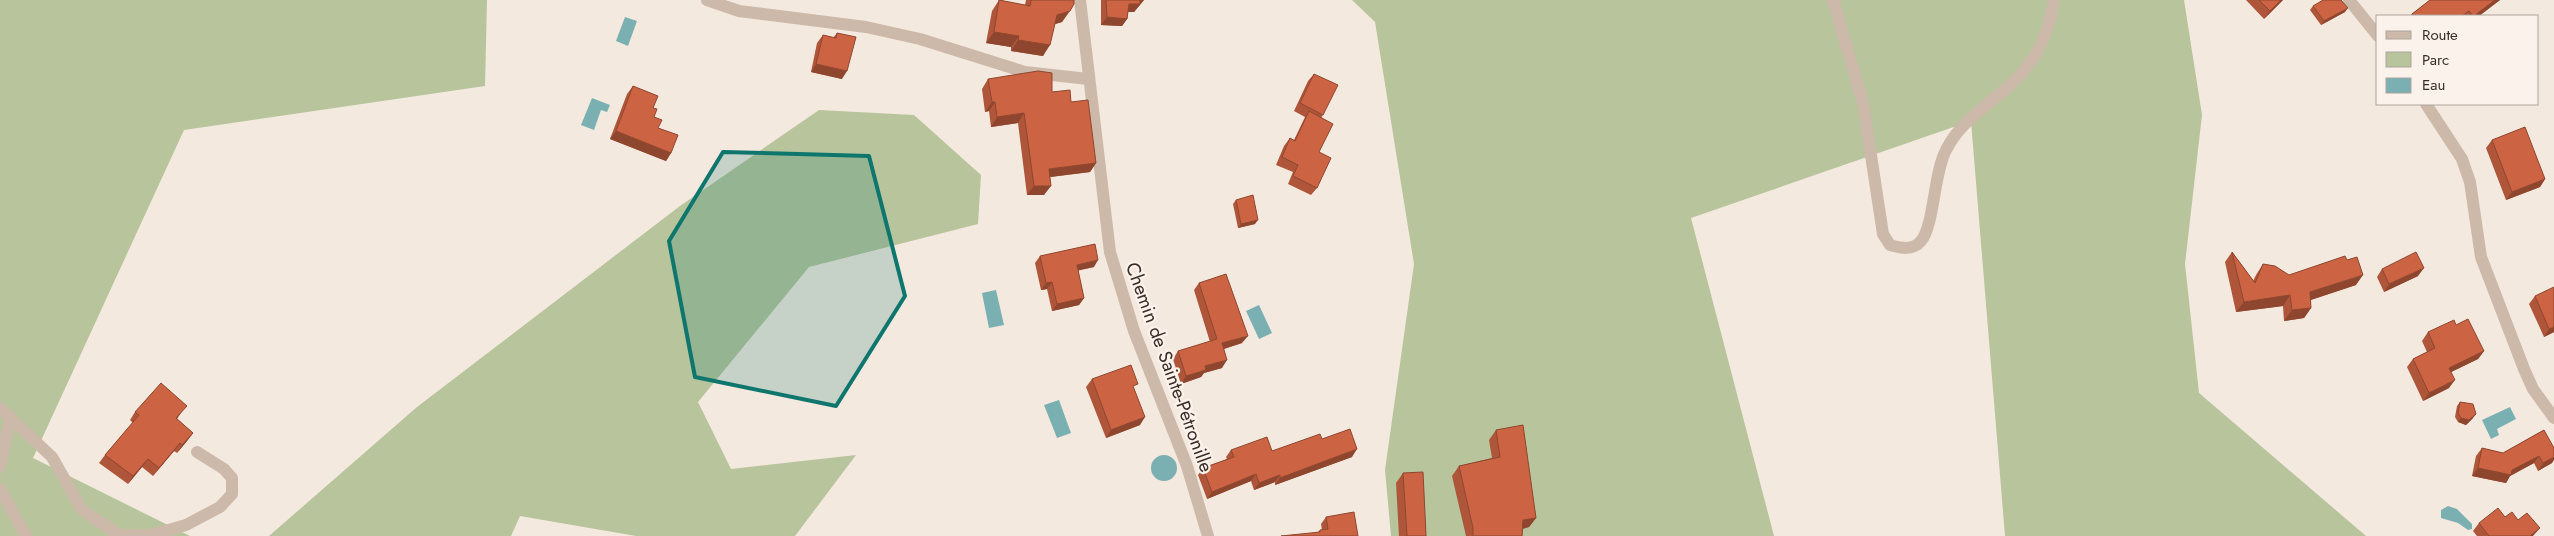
<svg xmlns="http://www.w3.org/2000/svg" width="2554" height="536" viewBox="0 0 2554 536" font-family="Jost,sans-serif">
<style>
.green{fill:#b7c49c}
.water{fill:#7bb0b3}
.lines{fill:none;stroke-linecap:round;stroke-linejoin:round}
.minor{stroke:#cdb9a9;stroke-width:12}
.wall{fill:#af563a}
.shaded-wall{fill:#8f462f}
.building{fill:#cc6443;stroke:#8f462f}
.marked{fill:#0f766e;fill-opacity:0.2;stroke:#0f766e;stroke-width:4;stroke-linejoin:round}
.labels{text-anchor:middle;stroke-width:4.5;stroke-linejoin:round;paint-order:stroke}
.street-label{font-size:19px;fill:#3a2e29;stroke:#fbf3eb}
</style>
<rect width="100%" height="100%" fill="#f4e9de"/>
<path class="green" d="M0 0H487L485 86 184 130 33 458 190 536H0Z
M1352 0H2184L2202 115 2185 264 2199 393 2366 536H2005L1971 121 1691 218 1774 536H1391L1385 470 1414 264 1375 22Z
M819 110 914 115 981 175 978 224 809 267 698 402 731 469 856 455 795 536H636L520 516 511 536H269L417 407 680 206Z"/>
<path class="water" d="M625 17 637 21 628 46 616 41Z
M592 98 610 105 607 112 601 110 594 130 581 125Z
M996 290 1004 325 989 328 982 293Z
M1259 305 1272 333 1259 339 1246 311Z
M1059 400 1071 433 1057 438 1044 405Z
M2510 407 2516 419 2497 429 2499 435 2491 439 2482 420Z
M1151 468a13 13 0 1 1 26 0a13 13 0 1 1-26 0Z
M2448 506 2457 509 2472 524V529L2468 530 2458 523 2441 518V510Z"/>
<g class="lines">
<path class="minor" d="M707 0 739 11 866 27 920 39 1025 72 1088 79
M1080 0 1110 252 1134 331 1187 466 1208 536
M1833 0 1863 103 1883 234 1890 245C1900 248 1913 251 1921 241 1934 226 1934 172 1946 150 1963 116 1996 102 2020 75 2039 55 2050 27 2054 0
M2349 0 2378 36
M2426 104 2462 159 2470 182 2481 257 2524 369 2533 389 2554 418
M0 408 52 457 82 510 119 535H151L186 525 220 507 232 494V478L224 469 197 452
M0 467 10 418
M0 489 26 536"/>
</g>
<path class="wall" d="M999 0 1025 5 1026 0H1074L1062 22 1055 24 1043 56 1011 51V47L986 43 992 11Z
M1101 0H1144L1134 12H1128L1127 19 1122 26 1101 25Z
M2246 0H2283L2264 19Z
M2430 0H2500L2479 16H2410L2412 14Z
M2313 6 2345 12 2321 25 2310 10Z
M837 33 842 79 811 72 817 43 823 35 833 38Z
M1314 74 1323 115 1321 118 1317 188 1311 195 1288 184 1293 172 1276 165 1284 146 1290 138 1294 140 1305 117 1294 111 1308 81Z
M988 79 1052 92 1071 102 1096 163 1090 172 1050 177 1044 195H1027L1018 123 991 127 989 111 985 112 982 89Z
M633 86 654 117 658 128 671 153 666 161 610 139 627 94Z
M2492 140 2545 179 2540 187 2506 200 2486 148Z
M1236 200 1255 224 1238 228 1233 204Z
M2232 252 2253 281 2256 275 2263 264 2289 275 2356 285 2310 300 2311 308 2304 318 2284 321 2283 306 2236 312 2225 262Z
M1040 256 1094 267 1078 270 1084 298 1079 305 1052 311 1047 289 1041 290 1035 263Z
M2382 269 2418 276 2384 292 2377 277Z
M1199 283 1242 343 1224 349 1222 368 1204 373 1201 377 1181 384 1173 359 1178 351 1210 342 1194 290Z
M2535 296 2554 332 2544 337 2529 304Z
M2428 332 2484 351 2478 359 2451 372 2449 388 2423 401 2407 367 2413 359 2427 352 2422 341Z
M1092 379 1134 390 1140 425 1106 438 1086 387Z
M2460 402 2473 418 2466 425 2458 422 2455 417 2457 406Z
M135 412 181 413 177 419 193 433 187 441 177 453 174 451 153 476 142 467 128 484 99 463 105 455 133 423 130 420Z
M1496 430 1536 518 1529 527 1523 529 1522 536H1466L1452 476 1459 466 1492 458 1489 440Z
M2544 430 2552 463 2538 471 2534 463 2510 476 2506 483 2472 476 2476 456 2482 448 2503 453Z
M1322 439 1352 457 1275 485V482L1254 490 1251 481 1207 499 1198 475 1203 468 1227 459 1226 457 1231 450 1272 451Z
M1403 473 1426 536H1399L1396 483Z
M1326 517 1358 536 1318 532 1320 530H1322L1321 524Z
M2505 517 2518 520 2533 536H2477L2473 531 2479 523Z"/>
<path class="shaded-wall" d="M1139 0H1144L1134 12H1123L1129 4Z
M2281 0H2283L2264 19 2270 11Z
M2495 0H2500L2479 16H2474Z
M2348 8 2345 12 2321 25 2324 21Z
M1070 11 1062 22 1049 26 1057 15Z
M1107 17 1127 19 1122 26 1101 25Z
M994 32 1019 36 1011 47 986 43Z
M1018 40 1050 45 1043 56 1011 51Z
M816 64 847 71 842 79 811 72Z
M992 102H995L989 111 985 112Z
M1024 113 1018 123 991 127 997 117Z
M616 131 671 153 666 161 610 139Z
M1096 163 1090 172 1042 178 1049 169Z
M2545 179 2540 187 2506 200 2512 192Z
M1034 186H1051L1044 195H1027Z
M1258 220 1255 224 1238 228 1241 224Z
M1098 260 1094 267 1072 272 1077 265Z
M2424 268 2418 276 2384 292 2389 284Z
M2363 275 2356 285 2302 303 2310 292Z
M1052 282 1047 289 1041 290 1046 283Z
M2290 295 2283 306 2236 312 2244 302Z
M1084 298 1079 305 1052 311 1057 304Z
M2311 308 2304 318 2284 321 2292 310Z
M2554 327V332L2544 337 2549 329Z
M1248 336 1242 343 1217 351 1222 343Z
M2484 351 2478 359 2443 376 2449 368Z
M1227 360 1222 368 1204 373 1201 377 1181 384 1186 376 1205 366Z
M2455 380 2449 388 2423 401 2429 393Z
M2476 414 2473 418 2466 425 2458 422 2461 418Z
M1145 417 1140 425 1106 438 1111 430Z
M193 433 187 441 177 453 182 445Z
M180 443 174 451 153 476 159 468Z
M1357 449 1352 457 1275 485 1280 478Z
M2539 456 2534 463 2510 476 2506 483 2472 476 2478 468 2512 470Z
M2554 457V460L2552 463 2538 471 2543 463Z
M148 459 142 467 128 484 133 476Z
M1256 474 1251 481 1207 499 1212 492Z
M1280 475 1275 482 1254 490 1259 483Z
M1536 518 1529 527 1516 530 1523 520Z
M2540 528 2533 536H2530L2531 535Z"/>
<path class="building" d="M999 0 1030 6 1031 0H1074V4L1070 11 1057 15 1050 45 1018 40 1019 36 994 32Z
M1106 0H1140V4H1129L1127 19 1107 17Z
M2259 0H2281L2270 11Z
M2323 0H2341L2348 8 2324 21 2313 6Z
M2430 0H2495L2474 16H2473L2469 11 2462 16H2413L2412 14Z
M837 33 856 37 847 71 816 64 823 35 836 38Z
M1038 71 1052 73V92L1070 90 1071 102 1088 100 1096 163 1049 169 1051 186H1034L1024 113 997 117 995 102H992L988 79Z
M1314 74 1338 85 1323 115 1300 103Z
M633 86 658 96 653 108 657 109 654 117 662 120 658 128 678 135 671 153 616 131Z
M1309 111 1333 124 1319 152 1331 158 1317 188 1293 176 1298 165 1282 157 1290 138 1295 141Z
M2525 127 2545 179 2512 192 2492 140Z
M1253 195 1258 220 1241 224 1236 200Z
M1095 244 1098 260 1077 265 1084 298 1057 304 1052 282 1046 283 1040 256Z
M2232 252 2255 283 2263 264 2275 266 2289 275 2345 256 2347 260 2357 257 2363 275 2310 292 2311 308 2292 310 2290 295 2244 302Z
M2416 252 2424 268 2389 284 2382 269Z
M1226 274 1248 336 1222 343 1227 360 1205 366 1206 370 1186 376 1178 351 1217 339 1199 283Z
M2554 287V327L2549 329 2535 296Z
M2468 319 2484 351 2449 368 2455 380 2429 393 2413 359 2435 348 2428 332 2454 320 2456 325Z
M1131 365 1138 384 1133 386 1145 417 1111 430 1092 379Z
M161 383 187 406 176 418 193 433 182 445 180 443 159 468 148 459 133 476 105 455 139 415 135 412Z
M2460 402 2473 404 2476 414 2469 420 2461 418 2458 413Z
M1523 425 1536 518 1523 520 1522 536H1473V528L1459 466 1500 457 1496 430Z
M1350 429 1357 449 1280 478V475L1259 483 1256 474 1212 492 1203 468 1234 457 1231 450 1267 437 1272 451 1320 434 1322 439Z
M2544 430 2554 448V457L2543 463 2539 456 2512 470 2511 475 2478 468 2482 448 2503 453Z
M1423 472 1426 536H1407L1403 473Z
M2498 508 2505 517 2512 512 2518 520 2527 513 2540 528 2531 535V536H2489L2479 523Z
M1354 512 1358 536H1281L1320 532V530L1328 529 1326 517Z"/>
<path class="marked" d="M723 152 869 156 905 296 836 406 695 377 669 241Z"/>
<g class="labels">
<g class="street-label">
<text transform="translate(1170 367) rotate(70)" y="7">Chemin de Sainte-Pétronille</text>
</g>
</g>
<rect x="2376" y="15" width="162" height="90" fill="#fbf3eb" stroke="#aea49d"/>
<rect x="2386" y="31" width="25" height="8" fill="#cdb9a9" stroke="#aea49d"/>
<text x="2422" y="40" font-size="15" fill="#3a2e29">Route</text>
<rect x="2386" y="52" width="25" height="15" fill="#b7c49c" stroke="#aea49d"/>
<text x="2422" y="65" font-size="15" fill="#3a2e29">Parc</text>
<rect x="2386" y="78" width="25" height="15" fill="#7bb0b3" stroke="#aea49d"/>
<text x="2422" y="90" font-size="15" fill="#3a2e29">Eau</text>
</svg>
